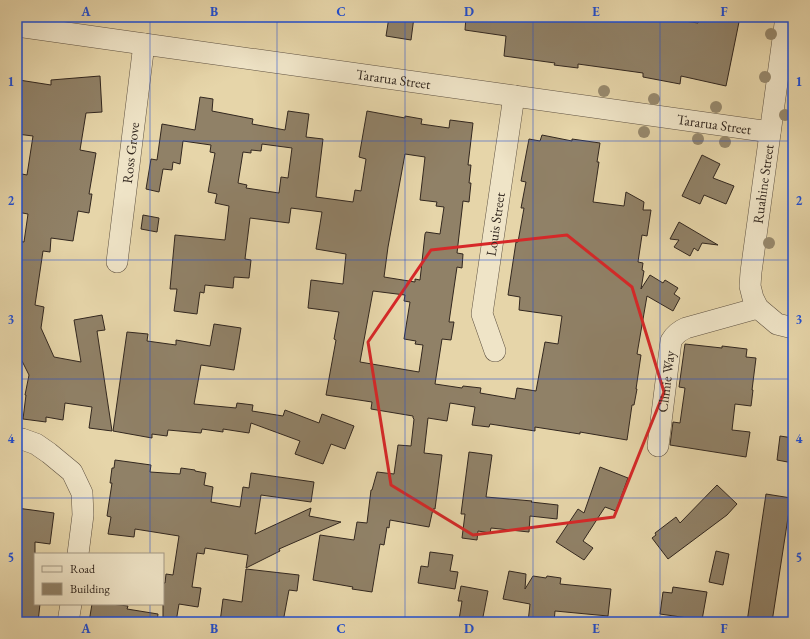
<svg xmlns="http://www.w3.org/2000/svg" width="810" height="639" viewBox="0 0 810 639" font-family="'EB Garamond',serif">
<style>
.building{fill:#908167;stroke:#32271f;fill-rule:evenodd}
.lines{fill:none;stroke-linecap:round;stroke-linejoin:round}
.minor-casing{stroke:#5f5242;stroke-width:22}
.minor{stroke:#efe4c7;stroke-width:21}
.tree{fill:#97896d}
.marked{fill:none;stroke:#d62828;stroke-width:3;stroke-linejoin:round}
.grid{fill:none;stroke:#1d4ed8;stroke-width:1;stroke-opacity:0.55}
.labels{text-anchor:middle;stroke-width:3;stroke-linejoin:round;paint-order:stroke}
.street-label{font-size:14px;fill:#32271f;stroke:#efe4c7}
.neatline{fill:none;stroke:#1d4ed8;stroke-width:1.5}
.grid-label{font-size:13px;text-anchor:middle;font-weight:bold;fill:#1d4ed8}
</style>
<rect width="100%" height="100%" fill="#e6d5a9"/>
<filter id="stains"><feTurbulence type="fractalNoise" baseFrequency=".005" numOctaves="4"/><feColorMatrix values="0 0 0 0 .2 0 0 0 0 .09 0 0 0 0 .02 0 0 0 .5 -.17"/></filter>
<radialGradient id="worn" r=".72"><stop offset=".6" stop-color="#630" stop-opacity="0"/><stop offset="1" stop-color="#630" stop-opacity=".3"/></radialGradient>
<path class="building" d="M389 17H414L411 40 386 36Z
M466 17H672L671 19 698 23 699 17H740L726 86 681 76 680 84 643 77V73L578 64V68L554 65 555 63 504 56 506 36 465 30Z
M100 76 102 112 86 113 80 150 96 153 89 194H92L89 213 78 211 73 241 51 238 50 252 43 251 35 305 44 307 41 328 54 357 81 362 74 320 102 315 105 330 97 331 112 431 89 428 92 407 65 403 63 420 46 417V422L23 419 26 395H25L29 375 17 351V241L24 242 28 214 17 212V173L27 175 33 136 17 134V94L19 80 51 85V80Z
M200 97 213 99 212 111 253 119 252 124 285 130 288 111 309 114 306 137 323 139 316 197 353 202 355 190 361 191 366 159 359 157 367 111 405 118V116L422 119 421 124 449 128 450 120 473 123 468 165H471L469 183H471L469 202 463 201 457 253 463 254 462 268 457 267 449 322H454L451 340 442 339 435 384 462 388 463 386 481 388 480 393 515 399 517 388 536 391 545 342 558 344 562 316 519 310 520 297 508 295 516 242H518L524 208H521L526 182 521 181 529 139 540 141 542 135 572 141V139L600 143 597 162H599L593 202 624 206 626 192 644 202 643 210H651L647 236 642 235 638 262 643 263 642 270 644 271 641 289 650 275 663 283 665 280 678 288 674 294 680 298 673 311 647 296 637 354 641 355 636 389H637L634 405H632L627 440 580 432V434L535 427V431L490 424 489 427 472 425 475 407 450 403 447 421 428 418 424 453 442 455 435 509H433L429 527 390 520 389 528 387 527 384 545 380 544 372 592 352 589 353 587 313 580 320 535 354 540 357 522 367 523 371 490H372L377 472 394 474 398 445 411 446 414 419 413 418V416L371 409 372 402 326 395 336 340 334 339 339 312 308 308 311 280 343 284 346 254 316 249 322 212 291 208 289 223 250 218 245 259 251 260 249 278 234 277 233 288 205 285 204 293 200 292 197 314 174 311 177 289H170L175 235 225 240 229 206 215 203 217 194 208 192 215 153 210 152 211 145 183 141 180 164 173 162 172 170 163 169 159 192 146 189 151 159 157 160 162 124 195 130ZM262 144 292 148 288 178 281 177 279 193 246 188 247 185 238 183 243 152 251 153V150L261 151ZM405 154 425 157 420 200 437 202 436 206 444 207 440 234 426 232 425 234 420 280 415 279V282L384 277 388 247ZM373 291 405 295 404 301 410 302 404 339 416 341 415 344 423 345 419 372 360 362Z
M702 155 720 164 713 178 734 186 726 204 704 195 700 204 682 196Z
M143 215 159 218 157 232 141 229Z
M679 222 718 245 702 243 698 251 694 248 690 256 674 247 679 240 670 239Z
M214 324 241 328 234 370 201 365 194 404 236 408 237 403 253 405 252 411 283 416 285 410 319 423 322 414 354 426 345 449 331 444 323 464 295 454 300 441 251 423 249 433 223 429V432L202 429 201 433 168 430 167 436 152 434V438L113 431 127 332 148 334 147 341 176 345V340L210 346Z
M685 344 722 348V346L747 349 746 357 756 358 752 390H753L751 406 735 404 732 430 750 432 746 457 670 445 673 422 680 423 685 388 679 387Z
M780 436 793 438V463L777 460Z
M469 452 492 455 486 497 532 501 531 502 558 505 557 519 530 516 529 532 491 528 490 533 478 531 477 540 462 538 465 514H461Z
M115 460 151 465 150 472 180 474 181 468 195 470V471L206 473 204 485 213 487 211 502 240 507 243 487 249 488 251 473 314 482 311 502 261 495 255 534 311 508 309 516 341 522 279 549 280 551 246 568 248 555 205 548 204 554 197 553 192 587 201 588 198 607 179 604 176 622H163V583H165L166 574 173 575 179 536 135 529 134 537 108 534 111 517 107 516 112 483H110L112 468H114Z
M600 467 628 478 616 511 605 507 583 541 593 548 584 560 556 542 578 509 584 513Z
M717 485 737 504 727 515 668 559 652 538 656 535 655 533 676 517 680 523Z
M766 494 791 498 772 622H747Z
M17 508 54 513 50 544 35 542V604H40L38 622H17Z
M716 551 729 554 723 585 709 582Z
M430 552 453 555 450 571 458 572 455 589 418 583 421 566 428 567Z
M246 569 299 575 297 591 289 590 283 622H220L223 599 242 602Z
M509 571 526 574 525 589 533 576 546 578 547 576 561 578 560 584 611 589 608 616 555 611 554 622H528L530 604 503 599Z
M461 586 488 591 482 622H469L459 620 462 601H458Z
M673 587 707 592 702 620 660 614 663 592 672 593Z
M92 604H111L128 606 127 609 158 614 157 622H89Z"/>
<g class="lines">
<defs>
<g id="minor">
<path d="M786 17 751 272 750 286 753 298 758 308 777 324 793 328"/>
<path id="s1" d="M17 26 144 44 770 132"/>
<path id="s2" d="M117 262 144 44"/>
<path id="s3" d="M495 351 482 314 514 96"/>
<path d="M17 438 22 439 36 444 49 453 72 472 82 493 83 515 78 554"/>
<path id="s4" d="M658 446 671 341C675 334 679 331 686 328L758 308"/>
<path d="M68 622 71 604"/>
</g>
</defs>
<use href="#minor" class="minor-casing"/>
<use href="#minor" class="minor"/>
</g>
<g class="tree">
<circle cx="771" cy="34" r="6"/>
<circle cx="765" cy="77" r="6"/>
<circle cx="604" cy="91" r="6"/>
<circle cx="654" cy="99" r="6"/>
<circle cx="716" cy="107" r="6"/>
<circle cx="785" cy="115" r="6"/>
<circle cx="644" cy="132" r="6"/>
<circle cx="698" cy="139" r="6"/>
<circle cx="725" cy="142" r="6"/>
<circle cx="769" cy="243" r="6"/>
</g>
<path class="marked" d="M567 235 632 287 664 392 614 517 473 535 391 485 368 342 431 250Z"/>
<path class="grid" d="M150 17V554M277 17V622M405 17V622M533 17V622M660 17V622M17 141H793M17 260H793M17 379H793M17 498H793M150 604V622"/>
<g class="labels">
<g class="street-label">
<text dy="5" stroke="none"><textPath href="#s1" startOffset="380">Tararua Street</textPath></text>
<text dy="5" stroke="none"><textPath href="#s1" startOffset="704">Tararua Street</textPath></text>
<text dy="5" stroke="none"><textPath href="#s2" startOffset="110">Ross Grove</textPath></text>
<text transform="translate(763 184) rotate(-82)" y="5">Ruahine Street</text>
<text dy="5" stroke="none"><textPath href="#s3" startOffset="130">Louis Street</textPath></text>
<text dy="5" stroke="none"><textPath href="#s4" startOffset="65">Climie Way</textPath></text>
</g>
</g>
<rect width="810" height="639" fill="none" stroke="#e6d5a9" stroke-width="44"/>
<rect x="34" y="553" width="130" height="52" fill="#efe4c7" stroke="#a39884"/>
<rect x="42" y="566" width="20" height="6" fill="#efe4c7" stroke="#a39884"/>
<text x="70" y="573" font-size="12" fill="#32271f">Road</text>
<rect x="42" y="583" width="20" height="12" fill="#908167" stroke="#a39884"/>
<text x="70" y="593" font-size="12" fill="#32271f">Building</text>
<rect x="22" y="22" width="766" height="595" class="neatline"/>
<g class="grid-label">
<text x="86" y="16">A</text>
<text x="214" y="16">B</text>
<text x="341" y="16">C</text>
<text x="469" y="16">D</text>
<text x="596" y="16">E</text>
<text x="724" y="16">F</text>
<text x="11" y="86">1</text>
<text x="799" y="86">1</text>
<text x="11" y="205">2</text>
<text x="799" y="205">2</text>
<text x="11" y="324">3</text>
<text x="799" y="324">3</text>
<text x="11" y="443">4</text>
<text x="799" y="443">4</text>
<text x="11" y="562">5</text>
<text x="799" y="562">5</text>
<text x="86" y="633">A</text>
<text x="214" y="633">B</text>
<text x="341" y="633">C</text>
<text x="469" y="633">D</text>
<text x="596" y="633">E</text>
<text x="724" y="633">F</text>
</g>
<rect width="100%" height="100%" filter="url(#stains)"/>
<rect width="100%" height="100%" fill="url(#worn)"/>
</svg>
